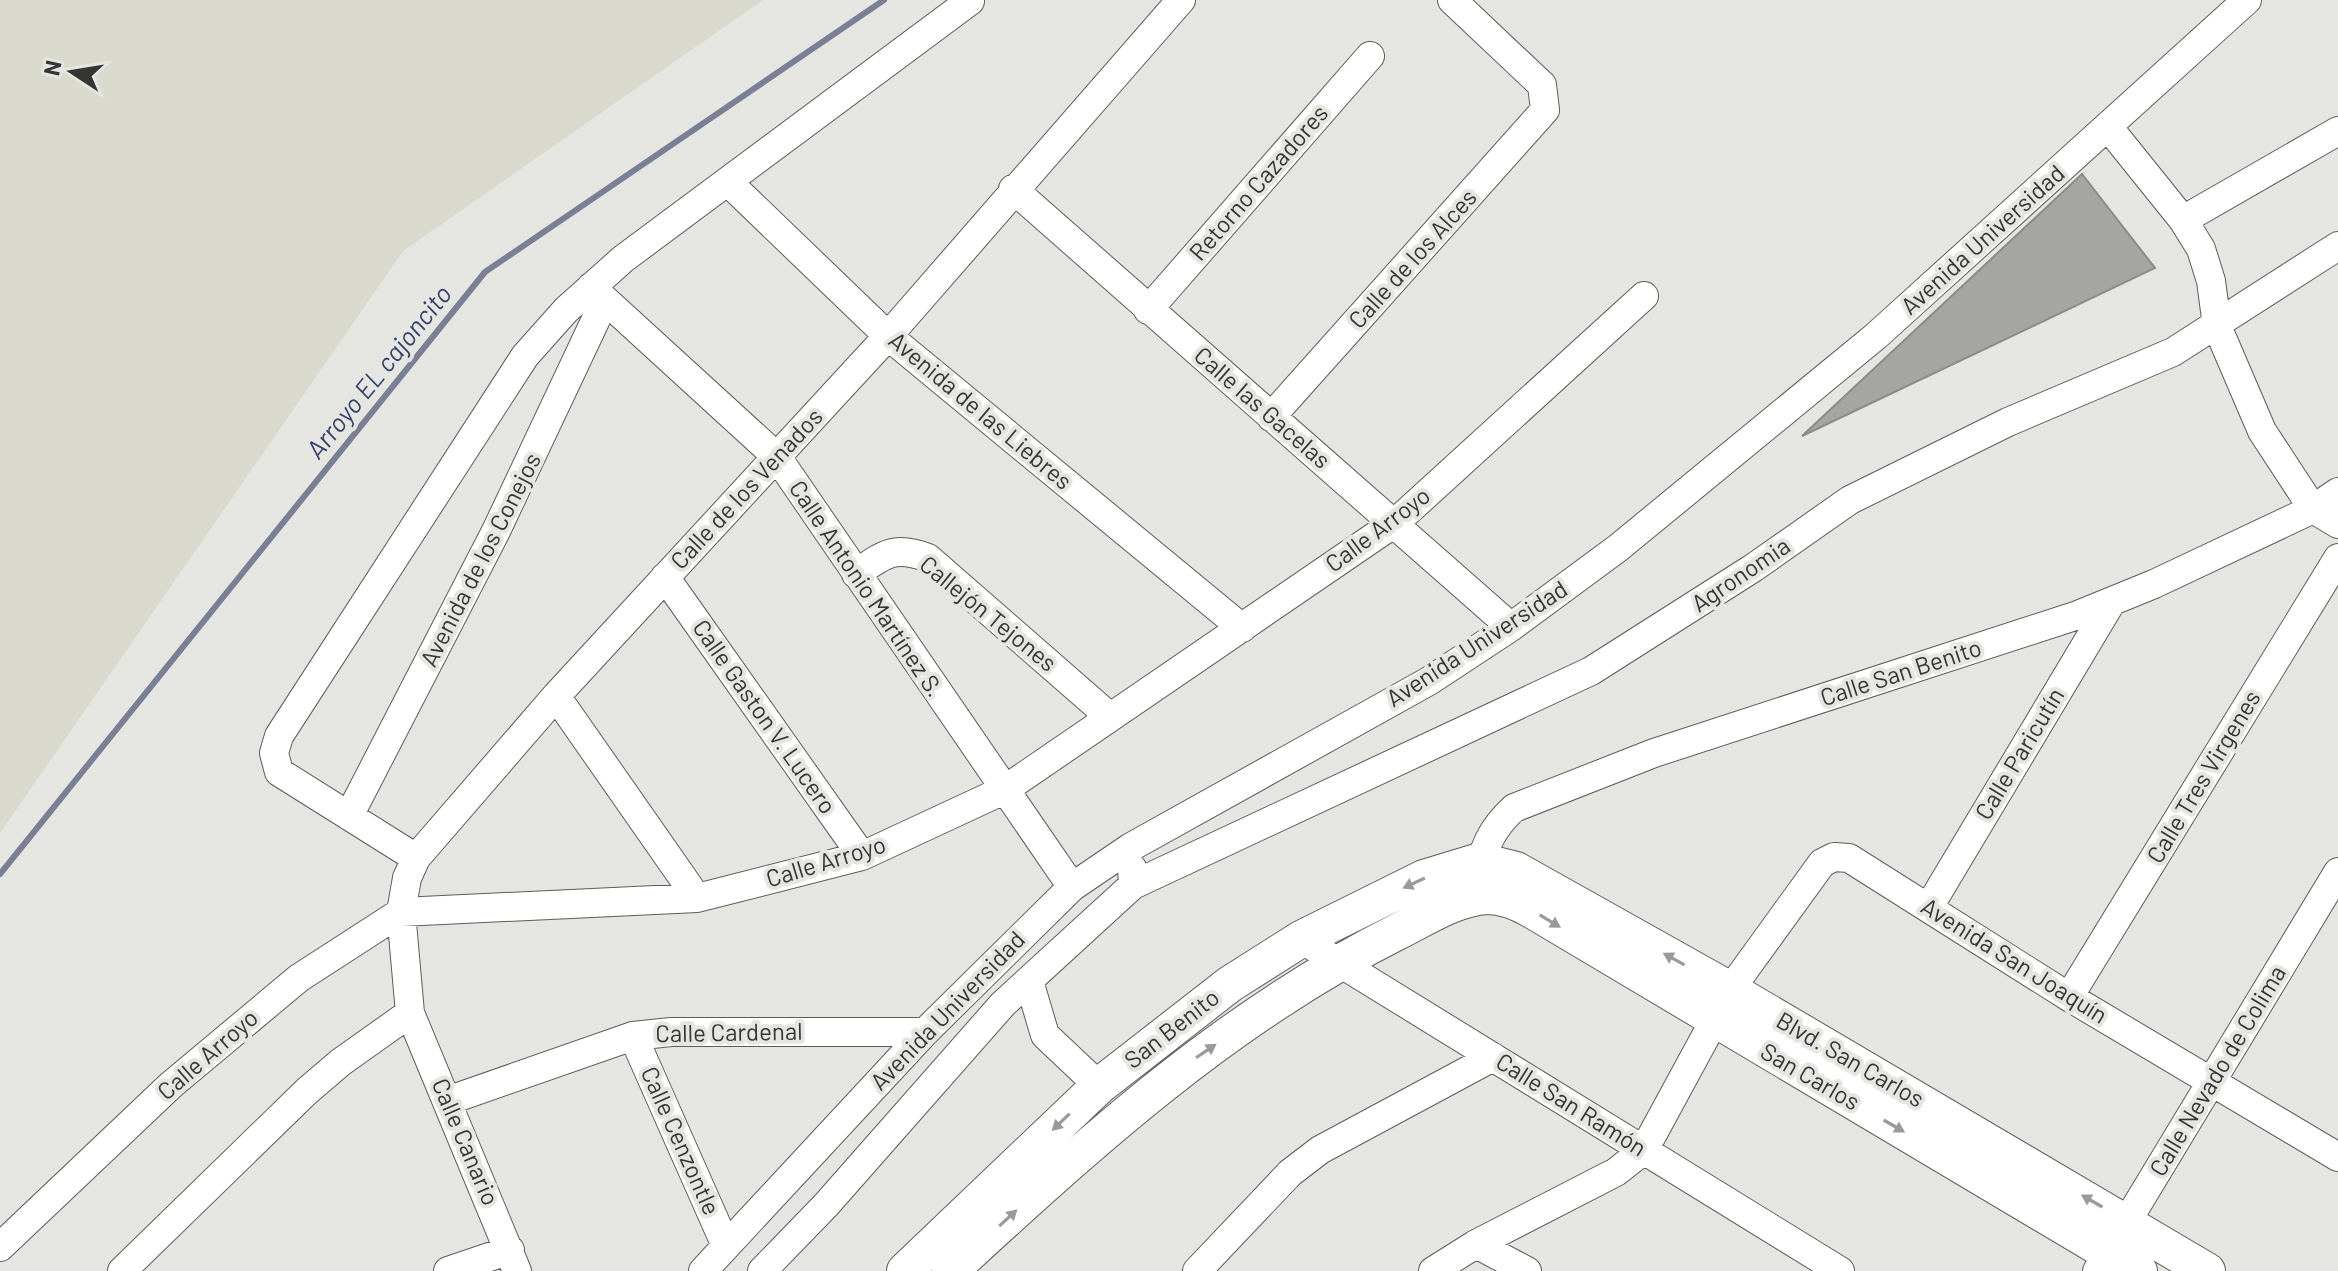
<svg xmlns="http://www.w3.org/2000/svg" width="2338" height="1271" viewBox="0 0 2338 1271" font-family="Barlow,sans-serif">
<style>
.built{fill:#d9d9cd}
.lines{fill:none;stroke-linecap:round;stroke-linejoin:round}
.stream{stroke:#798095;stroke-width:6}
.building{fill:#a5a5a1;stroke:#8b8b87;stroke-width:2}
.minor-casing{stroke:#5c5d59;stroke-width:30}
.major-casing{stroke:#5c5d59;stroke-width:38}
.minor{stroke:#fff;stroke-width:28}
.major{stroke:#fff;stroke-width:36}
.oneway{fill:#9a9a99}
.labels{text-anchor:middle;stroke-width:8;stroke-linejoin:round;paint-order:stroke}
.street-label{font-size:24px;fill:#353533;stroke:#e5e5e1}
.water-label{font-size:26px;font-style:italic;fill:#343f6b;stroke:#e5e5e1}
</style>
<rect width="100%" height="100%" fill="#e5e5e1"/>
<path class="built" d="M0 0H763L403 251 0 833Z"/>
<g class="lines">
<path class="stream" d="M0 874 485 272 884 0"/>
</g>
<path class="building" d="M2082 174 2155 268 1802 436Z"/>
<g class="lines">
<defs>
<path id="minor" d="M2109 128 2183 220 2201 249 2211 281 2217 326 2262 431 2313 509 2338 524
M728 182 888 336 1242 628
M1013 189 1511 627
M2183 220 2338 131
M591 287 777 457 1072 887
M1148 310 1370 56
M1271 417 1545 110 1542 85 1452 0
M856 574C884 554 894 545 928 558L1110 717
M665 577 862 856
M556 696 697 898
M349 816 496 531 605 300
M416 858 279 772 274 753 279 736 525 356 566 310 623 259 970 1
M1479 880C1481 850 1492 828 1514 808L1654 753 2078 615 2154 584 2313 509 2338 492
M1133 885 1591 671 1753 568 1850 500 2008 422 2173 352 2338 246
M1929 907 2112 601
M1301 939 1840 1271
M1029 981 1045 1035 1099 1086
M1730 990 1822 863 1834 857 1849 858 2069 997 2338 1157
M2069 997 2338 558
M633 1036 726 1246
M447 1101 633 1036 671 1032H925
M1476 1244 1527 1271
M0 1247 171 1085 299 978 401 912 697 898 862 856 1004 790 1396 522 1644 296
M122 1271 307 1091 341 1062 410 1013
M448 1271 510 1250
M517 1271 410 1013 401 912 407 878 416 858 556 696 888 336 1181 0
M703 1271 925 1032 1072 887 1131 847 1429 681 1511 627 1618 548 1876 336 2247 0
M762 1271 826 1205 1003 1004 1133 885 1132 868
M1197 1271 1290 1173 1320 1150 1493 1057
M1433 1271 1476 1244 1616 1172 1644 1150 1714 1021
M2097 1271 2338 872"/>
<path id="major" d="M905 1271 1099 1086 1230 984 1301 939 1424 878 1480 861 1516 870 1730 990 2207 1271
M950 1271C1089 1143 1227 1017 1397 932 1425 918 1455 898 1487 896 1504 896 1518 902 1532 910L2139 1271"/>
</defs>
<use href="#minor" class="minor-casing"/>
<use href="#major" class="major-casing"/>
<use href="#minor" class="minor"/>
<use href="#major" class="major"/>
</g>
<defs><path id="oneway-solid" d="M-6-.8H1V-3.2L6.5 0L1 3.2V.8H-6Z" transform="scale(2)"/></defs>
<g class="oneway">
<use href="#oneway-solid" transform="translate(1414 883) rotate(155)"/>
<use href="#oneway-solid" transform="translate(1550 921) rotate(31)"/>
<use href="#oneway-solid" transform="translate(1674 959) rotate(-151)"/>
<use href="#oneway-solid" transform="translate(1206 1051) rotate(-34)"/>
<use href="#oneway-solid" transform="translate(1061 1122) rotate(136)"/>
<use href="#oneway-solid" transform="translate(1894 1126) rotate(30)"/>
<use href="#oneway-solid" transform="translate(2092 1201) rotate(-150)"/>
<use href="#oneway-solid" transform="translate(1008 1218) rotate(-43)"/>
</g>
<g class="labels">
<g class="street-label">
<text transform="translate(1259 183) rotate(-49)" y="8">Retorno Cazadores</text>
<text transform="translate(1983 240) rotate(-42)" y="8">Avenida Universidad</text>
<text transform="translate(1413 259) rotate(-48)" y="8">Calle de los Alces</text>
<text transform="translate(1262 408) rotate(41)" y="8">Calle las Gacelas</text>
<text transform="translate(980 411) rotate(40)" y="8">Avenida de las Liebres</text>
<text transform="translate(747 489) rotate(-47)" y="8">Calle de los Venados</text>
<text transform="translate(1378 530) rotate(-37)" y="8">Calle Arroyo</text>
<text transform="translate(481 560) rotate(-63)" y="8">Avenida de los Conejos</text>
<text transform="translate(1741 575) rotate(-34)" y="8">Agronomia</text>
<text transform="translate(866 589) rotate(56)" y="8">Calle Antonio Martínez S.</text>
<text transform="translate(988 614) rotate(39)" y="8">Callejón Tejones</text>
<text transform="translate(1477 644) rotate(-33)" y="8">Avenida Universidad</text>
<text transform="translate(1901 673) rotate(-18)" y="8">Calle San Benito</text>
<text transform="translate(764 717) rotate(55)" y="8">Calle Gaston V. Lucero</text>
<text transform="translate(2020 754) rotate(-59)" y="8">Calle Paricutín</text>
<text transform="translate(2204 777) rotate(-59)" y="8">Calle Tres Virgenes</text>
<text transform="translate(826 862) rotate(-17)" y="8">Calle Arroyo</text>
<text transform="translate(2014 961) rotate(32)" y="8">Avenida San Joaquín</text>
<text transform="translate(948 1011) rotate(-46)" y="8">Avenida Universidad</text>
<text transform="translate(1172 1029) rotate(-38)" y="8">San Benito</text>
<text transform="translate(729 1033) rotate(-1)" y="8">Calle Cardenal</text>
<text transform="translate(208 1055) rotate(-41)" y="8">Calle Arroyo</text>
<text transform="translate(1850 1060) rotate(30)" y="8">Blvd. San Carlos</text>
<text transform="translate(2218 1071) rotate(-59)" y="8">Calle Nevado de Colima</text>
<text transform="translate(1810 1077) rotate(30)" y="8">San Carlos</text>
<text transform="translate(1571 1105) rotate(32)" y="8">Calle San Ramón</text>
<text transform="translate(680 1141) rotate(66)" y="8">Calle Cenzontle</text>
<text transform="translate(465 1142) rotate(67)" y="8">Calle Canario</text>
</g>
<g class="water-label">
<text transform="translate(379 372) rotate(-51)" y="9">Arroyo EL cajoncito</text>
</g>
</g>
<g transform="translate(72 72) rotate(282)" stroke="#e5e5e1" stroke-width="6" paint-order="stroke">
<path d="M0-6L14 30L0 20L-14 30Z" fill="#353533"/>
<text y="-12" font-size="22" font-weight="bold" text-anchor="middle" fill="#353533">N</text>
</g>
</svg>
